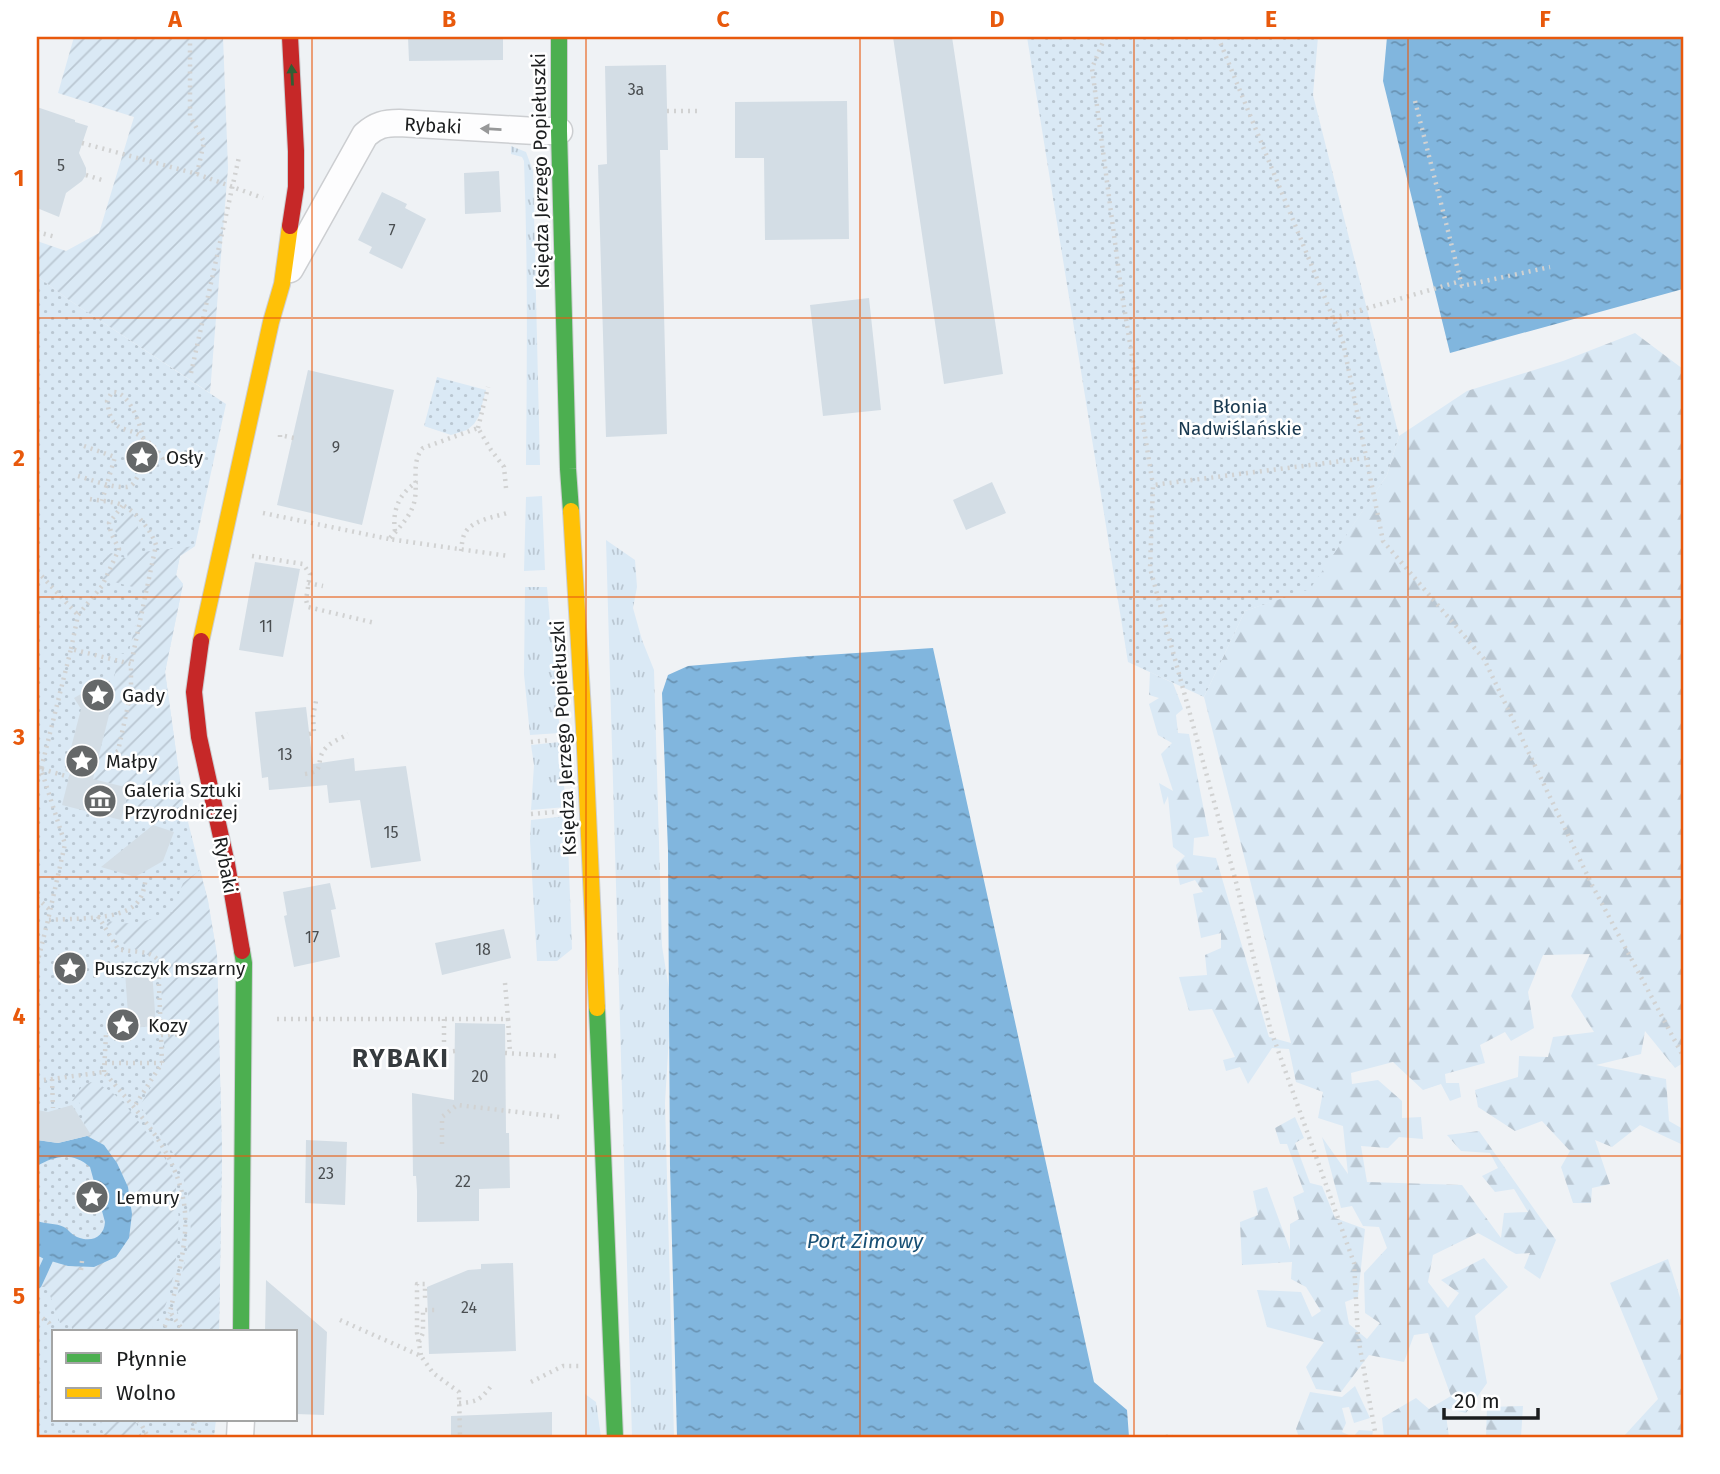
<svg xmlns="http://www.w3.org/2000/svg" width="1720" height="1474" viewBox="0 0 1720 1474" font-family="'Fira Sans',sans-serif">
<style>
.grass{fill:url(#grass-tufts)}
.forest{fill:url(#forest-firs)}
.park{fill:url(#park-dots)}
.garden{fill:url(#garden-furrows)}
.water{fill:url(#water-ripples)}
.lines{fill:none;stroke-linecap:round;stroke-linejoin:round}
.stream{stroke:#81b6de;stroke-width:10}
.building{fill:#d3dde5}
.street-casing{stroke:#ccced1;stroke-width:29}
.fast-casing{stroke:#ccced1;stroke-width:18}
.slow-casing{stroke:#ccced1;stroke-width:18}
.jam-casing{stroke:#ccced1;stroke-width:18}
.path{stroke:#d1d2d2;stroke-width:4.5;stroke-dasharray:2 5;stroke-linecap:butt}
.street{stroke:#fdfdfe;stroke-width:26}
.fast{stroke:#4caf50;stroke-width:16}
.slow{stroke:#ffc107;stroke-width:16}
.jam{stroke:#c62828;stroke-width:16}
.oneway{fill:#315f34}
.oneway2{fill:#979899}
.grid{fill:none;stroke:#e8590c;stroke-width:2;stroke-opacity:0.55}
.labels{text-anchor:middle;stroke-width:5;stroke-linejoin:round;paint-order:stroke}
.number-label{font-size:16px;fill:#4a4e51}
.street-label{font-size:19px;fill:#1b1d1e;stroke:#fff}
.park-label{font-size:19px;fill:#193950;stroke:#fff}
.poi-label{font-size:19px;fill:#1b1d1e;stroke:#fff;text-anchor:start}
.water-label{font-size:21px;font-style:italic;fill:#185075;stroke:#fff}
.district-label{font-size:26px;font-weight:bold;letter-spacing:2px;fill:#363b3e;stroke:#fff}
.neatline{fill:none;stroke:#e8590c;stroke-width:2.5}
.grid-label{font-size:23px;text-anchor:middle;font-weight:bold;fill:#e8590c}
</style>
<defs>
<pattern id="grass-tufts" width="24" height="20" patternUnits="userSpaceOnUse" patternTransform="scale(1.75)"><rect width="24" height="20" fill="#dae9f5"/><path d="M3 7l-1-3M5 7V3M7 7l1-3M15 17l-1-3M17 17v-4M19 17l1-3" fill="none" stroke="#bac7d2"/></pattern>
<pattern id="forest-firs" width="22" height="20" patternUnits="userSpaceOnUse" patternTransform="scale(1.75)"><rect width="22" height="20" fill="#dae9f5"/><path d="M5 1l3.5 6h-7zM16 11l3.5 6h-7z" fill="#bac7d2"/></pattern>
<pattern id="park-dots" width="8" height="8" patternUnits="userSpaceOnUse" patternTransform="scale(1.75)"><rect width="8" height="8" fill="#dae9f5"/><path d="M2 2h.1M6 6h.1" fill="none" stroke="#bac7d2" stroke-width="1.8" stroke-linecap="round"/></pattern>
<pattern id="garden-furrows" width="10" height="10" patternUnits="userSpaceOnUse" patternTransform="scale(1.75)"><rect width="10" height="10" fill="#dae9f5"/><path d="M-1 1l2-2M0 10L10 0M9 11l2-2" fill="none" stroke="#bac7d2"/></pattern>
<pattern id="water-ripples" width="26" height="14" patternUnits="userSpaceOnUse" patternTransform="scale(1.75)"><rect width="26" height="14" fill="#81b6de"/><path d="M2 4q2-2 4 0t4 0M15 11q2-2 4 0t4 0" fill="none" stroke="#6993b3"/></pattern>
</defs>
<rect width="100%" height="100%" fill="#eff2f5"/>
<path class="grass" d="M511 146 526 152 533 171 540 465H526C527 364 528 262 524 161L522 157 511 154Z
M542 496 545 570 524 571 526 497Z
M606 540 635 560 637 587 633 608 642 640 654 670 662 946 671 1002 665 1103 674 1437H632Z
M525 587H547L560 733 530 735 524 674Z
M560 742 566 807 531 810 534 765 531 745Z
M567 816 572 949 557 961H537L530 841 531 820Z
M585 1394 596 1402 601 1437H587Z"/>
<path class="forest" d="M1635 333 1683 369V1063L1675 1068 1645 1031 1641 1054 1596 1065 1666 1079 1669 1121 1683 1129V1141L1681 1144 1640 1125 1612 1147 1595 1140 1610 1184 1592 1188 1591 1203H1573L1561 1167 1570 1151 1542 1121 1515 1131 1478 1107 1475 1090 1518 1077 1519 1056 1548 1057 1553 1037 1594 1032 1571 996 1590 954 1543 955 1528 992 1534 1028 1511 1041 1505 1032 1480 1045 1485 1063 1445 1074 1446 1083H1459L1461 1097 1450 1101 1441 1084 1423 1090 1393 1062 1351 1073 1352 1084 1378 1080 1402 1101V1118L1421 1117 1423 1139 1399 1137 1388 1148 1361 1146 1367 1182 1462 1185 1501 1238 1504 1213 1528 1212 1514 1189 1495 1192 1482 1176 1498 1168 1490 1153 1461 1151 1447 1135 1479 1131 1556 1240 1540 1279 1524 1268 1530 1253 1516 1254 1478 1233 1433 1255 1428 1282 1448 1308 1459 1293 1441 1280 1484 1258 1508 1287 1475 1316 1487 1383 1466 1413 1445 1408 1449 1437H1384L1382 1418 1416 1398 1429 1409 1451 1396 1428 1333 1414 1335 1404 1362 1369 1355 1341 1392 1316 1389 1306 1367 1324 1342 1267 1327 1257 1290 1301 1292 1312 1317 1321 1311 1306 1287 1291 1279 1292 1262 1242 1265 1240 1222 1258 1215 1253 1191 1267 1187 1290 1250V1224L1299 1219 1293 1197 1304 1192 1287 1144H1280L1275 1128 1295 1117 1304 1138 1295 1143 1310 1183 1322 1186 1335 1218 1365 1229 1358 1297 1345 1302 1349 1324 1367 1339 1380 1323 1365 1313 1364 1273 1387 1248 1379 1227 1363 1226 1352 1206 1341 1208 1322 1137 1348 1174 1343 1126 1318 1118 1323 1092 1296 1082 1289 1049 1272 1048 1248 1084 1240 1067 1226 1071 1223 1060 1235 1057 1212 1009 1189 1011 1179 977 1207 975 1205 955 1221 948V933L1201 938 1193 894 1203 892 1195 880 1180 885 1176 865 1185 856 1173 847 1168 796 1164 805 1159 783 1173 791 1161 754 1172 743 1158 735 1149 704 1159 698 1149 695 1150 672 1173 683 1183 709 1176 715 1178 733 1189 734 1209 836 1194 838 1193 855 1216 858 1269 1037 1291 1043 1204 697 1245 611 1310 588 1387 475 1399 436 1467 391 1563 361Z
M1668 1259 1683 1307V1437H1623L1658 1399 1610 1283Z
M1355 1386 1370 1418 1354 1423 1349 1407 1342 1408 1346 1423 1342 1432 1353 1437 1359 1430 1373 1431 1372 1437H1299L1296 1429 1310 1392 1342 1397Z
M1523 1406 1521 1437H1486L1487 1407Z"/>
<path class="park" d="M1027 37H1318L1313 95 1399 436 1387 475 1310 589 1245 611 1204 697 1128 662Z
M37 276 69 300 226 404 195 546 180 556 176 575 183 584 165 672 183 802 208 901 217 955 222 1154 219 1332H54V1420H216L214 1437H37Z
M437 377 486 390 479 416 474 424 467 430 451 435 424 426Z"/>
<path class="garden" d="M74 37H223L228 168 210 393 69 300 37 276V241L66 251 99 233 134 117 58 93Z
M129 510 136 517 142 552 195 546 180 556 176 575 183 584 165 672 183 802 154 825 123 813 129 788 93 779 115 690 111 689 120 653 128 655 144 590 103 579 102 570 103 558 111 553 128 559 126 545 115 531 117 521Z
M200 870 208 901 217 955 222 1154 219 1332H187L175 1307 191 1232 188 1193 176 1157 140 1106 165 1062 161 980 152 957 124 944 106 924 109 921C131 927 152 920 172 912L183 883Z
M91 1082C113 1088 126 1105 139 1122 152 1140 167 1156 173 1177 184 1209 177 1273 166 1304 162 1314 154 1323 150 1332H73L70 1321 60 1323 47 1287H37V1255C63 1271 88 1262 116 1257L79 1102 72 1101 82 1086Z
M100 1420H135L142 1437H104Z"/>
<path class="water" d="M1387 37H1683V289L1450 353 1383 81Z
M933 648 1094 1382 1127 1410 1129 1437H677L670 1165 668 851 662 693 668 675 688 666 795 657Z
M87 1136 104 1145 117 1163 128 1187 132 1214 129 1238 116 1257 94 1267 68 1266 44 1259 37 1255V1221C46 1224 56 1223 64 1227 69 1230 72 1235 77 1237 92 1243 104 1237 105 1222L90 1167C73 1152 56 1155 37 1166V1140L58 1143Z"/>
<g class="lines">
<path class="stream" d="M37 1284 48 1260"/>
</g>
<path class="building" d="M408 37H503V60L409 61Z
M893 37H952L1003 374 944 384Z
M666 65 668 150H660L667 434 606 437 598 165 607 164 605 66Z
M847 101 849 239 765 240 764 158H735V102Z
M37 107 75 120V122L88 126 79 153 86 168V175L82 181 66 193 59 217 37 208Z
M499 171 501 212 465 214 464 173Z
M382 192 407 204 405 208 426 219 402 269 369 253 372 247 358 240Z
M869 298 881 410 823 416 810 305Z
M308 370 394 390 362 525 277 505Z
M992 482 1006 513 966 530 953 500Z
M255 562 300 569 283 657 239 650Z
M88 683 115 691 93 779 129 788 121 820 62 805 70 773 65 771 81 709 74 698 86 691Z
M306 707 313 764 354 758 355 771 406 766 421 861 371 868 360 800 329 803 327 785 269 790 268 777 262 778 255 712Z
M153 825 174 832 163 861 135 877 101 867Z
M330 883 336 909 331 910 340 957 294 967 284 916 287 915 283 892Z
M504 929 511 958 442 975 435 943Z
M152 971 156 1026 129 1028 125 972Z
M455 1023 505 1024 506 1133H509L510 1188 479 1189V1221L417 1222V1191L416 1176H413L412 1093 454 1100Z
M72 1105 91 1135 58 1143 37 1140V1110L48 1112Z
M306 1140 347 1142 345 1205 305 1203Z
M513 1263 516 1351 429 1354 427 1287 468 1270 481 1269V1264Z
M266 1280 327 1332 324 1415 296 1414V1332H265Z
M552 1412V1437H451V1416Z"/>
<g class="lines">
<defs>
<path id="street" d="M290 269 365 135C376 125 385 123 399 123L536 131H559
M240 1437 241 1420"/>
<path id="fast" d="M559 37V131L568 469 571 511
M597 1008 615 1437
M241 1332 244 963 242 951"/>
<path id="slow" d="M571 511 584 728 597 1008
M201 641 271 322 282 284 290 226"/>
<path id="jam" d="M290 37 296 151V187L290 226
M201 641 194 692 199 737 227 864 242 951"/>
</defs>
<use href="#street" class="street-casing"/>
<use href="#fast" class="fast-casing"/>
<use href="#slow" class="slow-casing"/>
<use href="#jam" class="jam-casing"/>
<path class="path" d="M1105 37 1092 68 1121 288 1153 485
M1218 37 1343 342 1383 541 1484 659 1592 885 1683 1056
M1415 101 1462 286 1550 267
M667 111H701
M82 143 197 174 204 142 190 116V39
M197 174 263 198
M86 175 105 181
M37 232 56 237
M1333 318 1461 281
M191 373 239 157
M478 428 488 387
M280 437V435L294 438
M84 446 115 457 102 501
M1366 458 1153 485 1150 568 1236 882 1270 1028 1354 1263 1358 1337 1376 1437
M78 476C93 480 111 488 127 487 133 486 135 481 138 476 142 470 145 463 145 455 146 439 132 390 112 392L107 401C109 413 111 425 124 429 128 431 132 431 135 433 147 439 159 450 164 461
M506 488 504 467 491 450 478 428 423 448C410 462 419 485 414 503 410 517 399 528 389 539L508 556
M90 499C100 501 115 501 124 506 137 513 151 530 156 545L131 664
M263 513 389 539
M395 531C392 511 399 493 417 482
M461 551C462 545 462 538 465 533 472 520 495 517 507 513
M252 556 303 564 310 574 306 600 308 607 375 623
M37 571 78 615
M308 583 323 586
M71 649 78 615 102 586 119 549 111 533 109 523 123 505
M309 734 314 733 313 716 316 701
M531 742 551 740
M37 761 41 769 37 779
M42 769 69 777
M305 774C326 771 315 763 324 750 330 742 340 739 348 734
M531 814 555 812
M37 898 50 910
M98 916 118 949C131 953 149 949 158 960L162 1063 134 1107
M49 920C72 918 119 921 136 904 143 897 144 888 146 878
M37 964 48 920 65 844 41 769 71 649 131 664V692L118 751 110 755 108 766
M505 983 508 1019
M277 1019H508L510 1053
M444 1019V1052L455 1051
M161 1035 188 1034
M505 1053 558 1056
M105 1063H162
M104 1072 106 1034
M52 1079 53 1108
M37 1081 104 1072C144 1119 190 1166 185 1232 183 1259 176 1286 170 1312L184 1332
M442 1144V1117L457 1105 560 1117
M81 1270 82 1261
M37 1314 49 1323 50 1325
M340 1320 421 1356 433 1373 459 1392 460 1437
M160 1332 165 1326 170 1313
M419 1342 423 1333V1310H436
M421 1355 417 1333V1284H425V1302
M531 1382 563 1366H579
M459 1403C478 1402 480 1400 492 1385
M139 1420 148 1437
M191 1437 195 1420
M1166 1437 1173 1436"/>
<use href="#street" class="street"/>
<use href="#fast" class="fast"/>
<use href="#slow" class="slow"/>
<use href="#jam" class="jam"/>
</g>
<defs><path id="oneway-solid" d="M-6-.8H1V-3.2L6.5 0L1 3.2V.8H-6Z" transform="scale(1.75)"/></defs>
<use class="oneway" href="#oneway-solid" transform="translate(292 75) rotate(-93)"/>
<use class="oneway2" href="#oneway-solid" transform="translate(491 129) rotate(-177)"/>
<path class="grid" d="M312 37V1437M586 37V1437M860 37V1437M1134 37V1437M1408 37V1437M37 318H1683M37 597H1683M37 877H1683M37 1156H1683"/>
<defs>
<symbol id="sight-disc" viewBox="-11 -11 22 22"><circle r="9.5" fill="#656869" stroke="#fff"/><path d="M0-6L1.8-2.2L6-1.7L2.9 1.2L3.7 5.4L0 3.3L-3.7 5.4L-2.9 1.2L-6-1.7L-1.8-2.2Z" fill="#fff"/></symbol>
<symbol id="museum-disc" viewBox="-11 -11 22 22"><circle r="9.5" fill="#656869" stroke="#fff"/><path d="M0-6L6-3V-2H-6V-3ZM-5-1h2V3h-2ZM-1-1h2V3h-2ZM3-1h2V3H3ZM-6 4H6V6H-6Z" fill="#fff"/></symbol>
</defs>
<g fill-rule="evenodd">
<use href="#sight-disc" x="123" y="438" width="38" height="38"/>
<use href="#sight-disc" x="79" y="676" width="38" height="38"/>
<use href="#sight-disc" x="63" y="742" width="38" height="38"/>
<use href="#museum-disc" x="81" y="782" width="38" height="38"/>
<use href="#sight-disc" x="51" y="949" width="38" height="38"/>
<use href="#sight-disc" x="104" y="1006" width="38" height="38"/>
<use href="#sight-disc" x="73" y="1178" width="38" height="38"/>
</g>
<g class="labels">
<g class="number-label">
<text x="636" y="95">3a</text>
<text x="61" y="171">5</text>
<text x="392" y="236">7</text>
<text x="336" y="453">9</text>
<text x="266" y="632">11</text>
<text x="285" y="760">13</text>
<text x="391" y="838">15</text>
<text x="312" y="943">17</text>
<text x="483" y="955">18</text>
<text x="480" y="1082">20</text>
<text x="326" y="1179">23</text>
<text x="463" y="1187">22</text>
<text x="469" y="1313">24</text>
</g>
<g class="street-label">
<text transform="translate(433 125) rotate(3)" y="7">Rybaki</text>
<text transform="translate(540 171) rotate(-91)" y="7">Księdza Jerzego Popiełuszki</text>
<text transform="translate(563 738) rotate(-93)" y="7">Księdza Jerzego Popiełuszki</text>
<text transform="translate(226 865) rotate(79)" y="7">Rybaki</text>
</g>
<g class="park-label">
<text x="1240" y="413">Błonia<tspan x="1240" dy="22">Nadwiślańskie</tspan></text>
</g>
<g class="poi-label">
<text x="166" y="464">Osły</text>
<text x="122" y="702">Gady</text>
<text x="106" y="768">Małpy</text>
<text x="124" y="797">Galeria Sztuki<tspan x="124" dy="22">Przyrodniczej</tspan></text>
<text x="94" y="975">Puszczyk mszarny</text>
<text x="148" y="1032">Kozy</text>
<text x="116" y="1204">Lemury</text>
</g>
<g class="water-label">
<text x="865" y="1248">Port Zimowy</text>
</g>
<g class="district-label">
<text x="401" y="1067">RYBAKI</text>
</g>
</g>
<rect width="1720" height="1474" fill="none" stroke="#ffffff" stroke-width="77"/>
<rect x="52" y="1330" width="245" height="91" fill="#ffffff" stroke="#a4a5a5" stroke-width="2"/>
<rect x="66" y="1353" width="35" height="10" fill="#4caf50" stroke="#a4a5a5" stroke-width="2"/>
<text x="116" y="1366" font-size="21" fill="#1b1d1e">Płynnie</text>
<rect x="66" y="1388" width="35" height="10" fill="#ffc107" stroke="#a4a5a5" stroke-width="2"/>
<text x="116" y="1400" font-size="21" fill="#1b1d1e">Wolno</text>
<path d="M1444 1408v10h94v-10" fill="none" stroke="#1b1d1e" stroke-width="3.5"/>
<text x="1454" y="1408" font-size="21" fill="#1b1d1e" stroke="#ffffff" stroke-width="5" paint-order="stroke">20 m</text>
<rect x="38" y="38" width="1644" height="1398" class="neatline"/>
<g class="grid-label">
<text x="175" y="27">A</text>
<text x="449" y="27">B</text>
<text x="723" y="27">C</text>
<text x="997" y="27">D</text>
<text x="1271" y="27">E</text>
<text x="1545" y="27">F</text>
<text x="19" y="186">1</text>
<text x="19" y="466">2</text>
<text x="19" y="745">3</text>
<text x="19" y="1024">4</text>
<text x="19" y="1304">5</text>
</g>
</svg>
